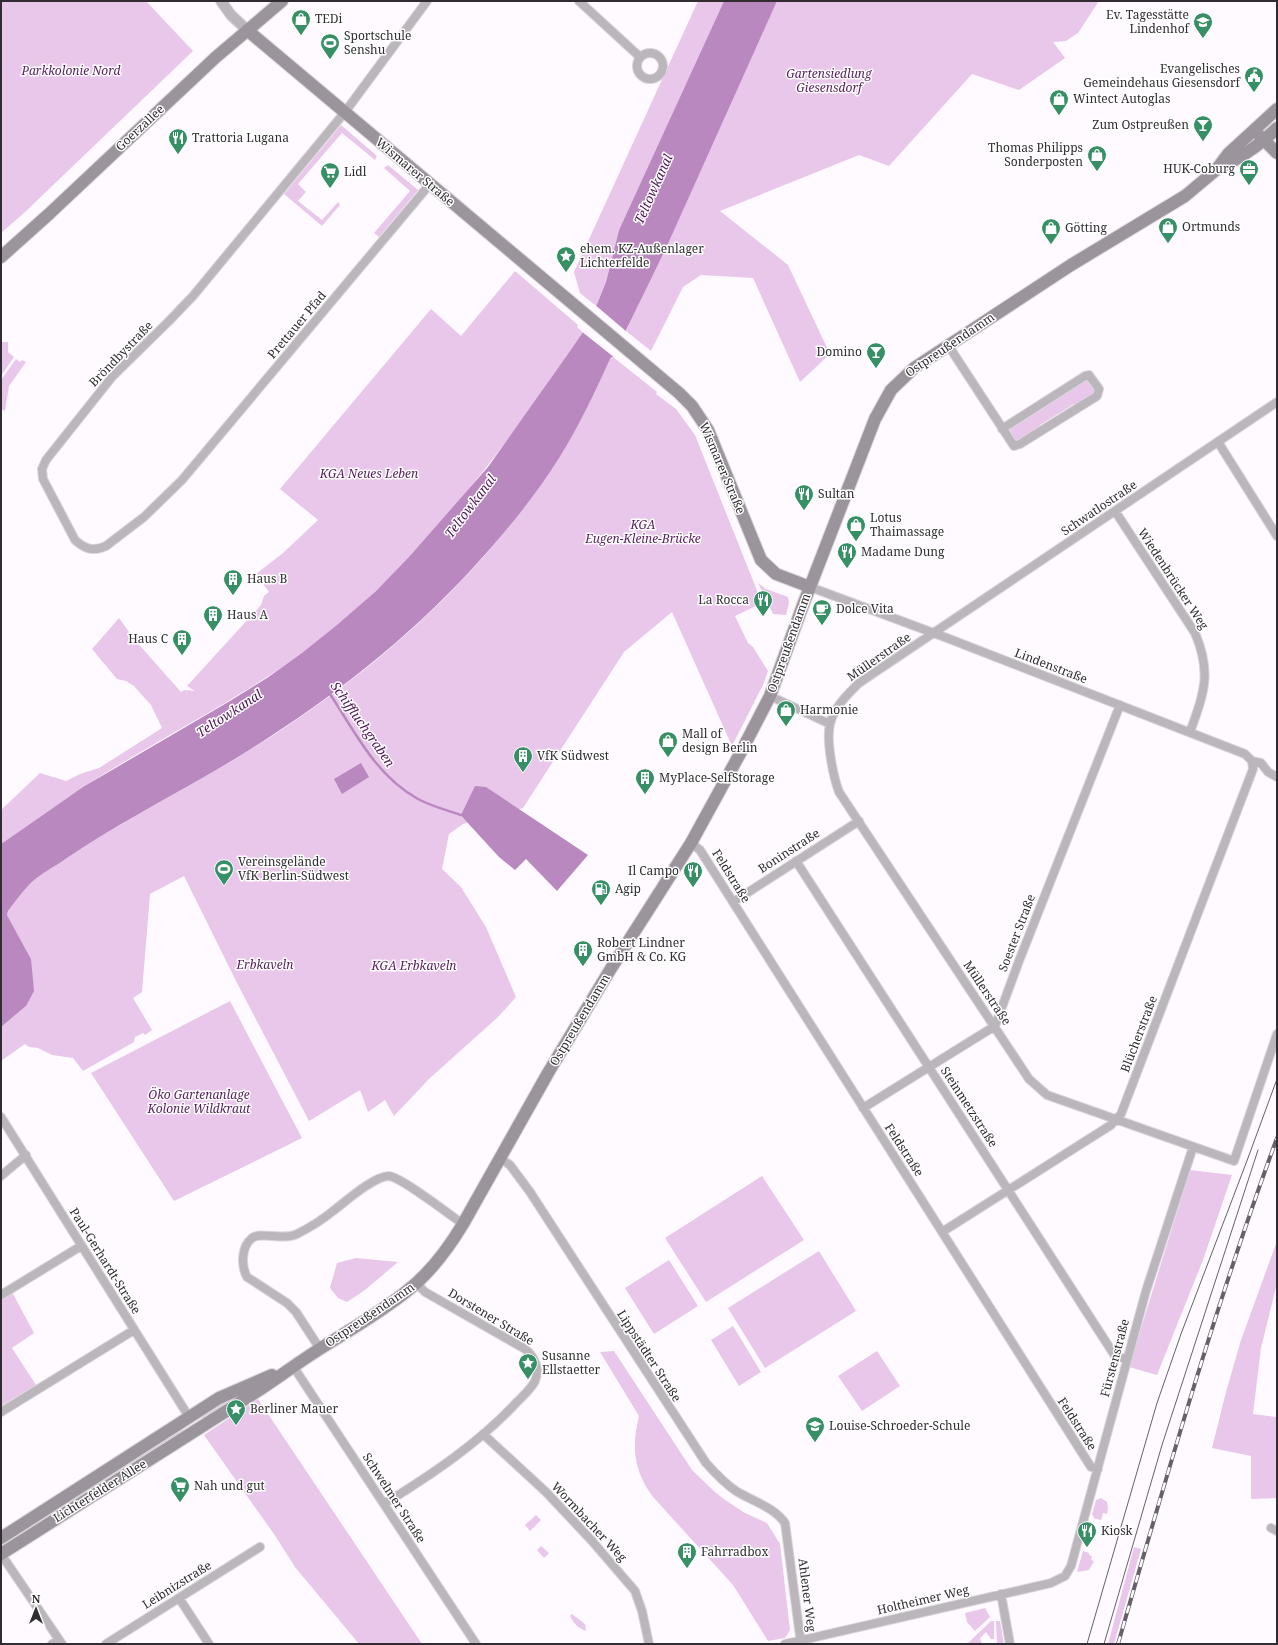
<svg xmlns="http://www.w3.org/2000/svg" width="1278" height="1645" viewBox="0 0 1278 1645" font-family="'Noto Serif',serif">
<style>
.green{fill:#e8c7eb}
.water{fill:#b988be}
.pier{fill:#fffaff}
.lines{fill:none;stroke-linecap:round;stroke-linejoin:round}
.stream{stroke:#b988be;stroke-width:2.5}
.minor-casing{stroke:#dad5da;stroke-width:10}
.tertiary-casing{stroke:#dad5da;stroke-width:12}
.secondary-casing{stroke:#dad5da;stroke-width:14}
.minor{stroke:#bbb6bb;stroke-width:8}
.tertiary{stroke:#bbb6bb;stroke-width:10}
.secondary{stroke:#9b949c;stroke-width:12}
.tram{stroke:#656166;stroke-width:1}
.rail-casing{stroke:#656166;stroke-width:4}
.rail{stroke:#fff;stroke-width:2.5;stroke-dasharray:8;stroke-linecap:butt}
.labels{text-anchor:middle;stroke-width:3;stroke-linejoin:round;paint-order:stroke}
.poi-label{font-size:12px;fill:#302c31;stroke:#fff;text-anchor:start}
.park-label{font-size:12px;font-style:italic;fill:#561b5d;stroke:#fff}
.street-label{font-size:12px;fill:#302c31;stroke:#fff}
.water-label{font-size:13px;font-style:italic;fill:#501457;stroke:#fff}
</style>
<rect width="100%" height="100%" fill="#fffaff"/>
<path class="green" d="M1 1H146L193 51 24 213 1 233Z
M698 1H724L619 230 606 282 596 306 580 293 574 272Z
M777 1H1099L1078 33 1066 41 1053 42 1065 58 1019 90 972 74 889 166 859 155 720 211 788 265 830 354 800 382 753 278 701 275 683 287 651 351 626 331Z
M341 125 377 156 375 160 342 133 298 184 306 192 298 201 322 220 338 202 340 205 322 226 284 194Z
M388 165 418 190 379 237 374 233 410 191 384 168Z
M515 271 578 325 577 327 583 332C506 448 414 571 301 654 231 704 154 741 82 788 55 806 28 825 1 844V810L40 773 66 781 80 774 99 768 162 728 151 705 134 686 126 681 117 679 92 649 119 618 134 639 181 692 184 690 195 691 187 686 261 605 264 596 269 592 256 574 283 553 318 520 280 489 431 309 461 336Z
M1 342H8V352L14 357 1 376Z
M611 357H613L657 392 656 394 676 409 695 435 762 603 735 616 748 643 753 647 768 671 763 685 732 746 672 612 624 652 523 808 463 824 449 834 442 869 461 887 486 927 516 997 498 1017 429 1079 394 1116 385 1100 368 1112 360 1090 309 1121 237 983 184 876 150 894 142 992 133 998 152 1030 145 1035 143 1033 135 1037 134 1042 83 1071 73 1058 52 1055 38 1048 29 1047 25 1044 1 1061V1027L26 1006 31 959 7 915 8 911C15 902 21 893 29 885 39 874 55 867 67 858 113 827 162 801 211 773 347 695 470 594 556 461 578 428 594 393 611 357Z
M16 359 20 362 22 360 26 362 9 386 5 411 1 409V380Z
M1085 379C1091 381 1095 388 1094 395L1078 405 1074 404 1040 425 1038 430 1018 441H1016L1009 429 1028 415H1033L1067 393 1068 388Z
M758 583 766 589 788 597 789 603 786 615 773 614Z
M230 1001 302 1138 174 1201 91 1073Z
M1190 1170 1232 1175 1203 1260 1157 1375 1129 1367Z
M762 1176 804 1240 706 1302 665 1238Z
M1277 1241V1283L1261 1348 1253 1414 1277 1417V1498L1251 1499V1456L1212 1448 1226 1392 1241 1340Z
M819 1251 856 1311 765 1368 728 1308Z
M356 1258 398 1262 365 1290 347 1302 338 1298 330 1288 337 1263Z
M669 1260 698 1306 654 1334 625 1288Z
M12 1292 34 1333 12 1348 36 1385 1 1406V1299Z
M733 1326 761 1372 739 1386 711 1340Z
M614 1351 692 1470 716 1493 728 1502 745 1513 767 1523 780 1544 790 1630 785 1638 768 1641 733 1585 653 1497C634 1471 631 1448 639 1416L600 1352Z
M877 1351 900 1386 862 1411 838 1376Z
M245 1392 204 1419 201 1417V1416L224 1400Z
M258 1399 422 1644H359L295 1567 276 1537 204 1435Z
M182 1427 184 1432 8 1546 5 1541Z
M1101 1498 1107 1502 1108 1508 1107 1514 1103 1513 1101 1520 1093 1518 1094 1516 1092 1515 1096 1500Z
M536 1515 541 1520 530 1531 525 1525Z
M541 1546 549 1553 544 1558 537 1550Z
M1134 1547 1141 1549 1114 1644H1108Z
M1083 1551 1089 1553V1555L1092 1556 1091 1560 1094 1561 1089 1570 1077 1572Z
M985 1608 990 1617 975 1631 967 1622 965 1613Z
M572 1614 585 1624 586 1631C578 1628 574 1624 570 1616Z
M991 1621H994V1639H991L986 1632 980 1638 982 1644H967Z
M996 1621H1000L1004 1644H997Z"/>
<path class="water" d="M724 1H777L666 248 613 357H611C595 392 579 426 559 458 534 498 503 535 471 570 395 652 307 717 211 773 162 801 113 827 67 858 55 867 39 874 29 885 21 893 15 902 8 911L7 915 31 959 34 991 26 1006 1 1027V844L83 787 230 701 267 678 302 653 337 625 376 591 409 557 488 467 568 354 583 332 597 304 606 282 619 230Z
M361 763 369 777 342 794 334 779Z
M475 786 486 787 588 855 557 891 526 859 515 870 499 857 466 821 461 815Z"/>
<path class="pier" d="M594 304 627 332 615 358 581 331Z"/>
<g class="lines">
<path class="stream" d="M330 694C355 732 376 776 418 799 431 806 446 810 461 815"/>
<defs>
<path id="minor" d="M427 1 345 112 193 296 169 321 112 377 46 460 42 469 43 479 75 540C85 549 93 552 106 546L144 517 182 480 430 184
M579 1 640 57
M637 66a13 13 0 1 1 26 0a13 13 0 1 1-26 0Z
M948 345 1014 446 1020 444 1097 396 1099 389 1089 375 1085 376 1002 429
M1277 402 859 683C848 694 834 707 830 724 826 740 833 776 839 792L1029 1079 1047 1095 1234 1161 1277 1034
M1218 442 1277 536
M1115 511 1195 633C1212 673 1204 693 1190 732
M810 587 947 638 1245 754 1252 761 1261 763 1268 772 1277 777
M770 696 830 724
M691 843 700 850 1091 1467 1098 1469
M796 861 1115 1356 1127 1359
M733 902 859 821
M863 1108 995 1026 1019 961 1120 705
M1 1117 189 1417
M501 1159 510 1165 530 1192 706 1463C715 1473 724 1483 736 1491 752 1501 774 1507 785 1523L801 1644
M1 1176 26 1155
M942 1232 1111 1125 1121 1114 1253 769 1252 761
M1 1295 81 1246
M320 1349 296 1312 287 1303 247 1277C241 1266 241 1247 252 1238 261 1231 283 1241 297 1234 309 1228 322 1220 333 1211 345 1202 374 1176 389 1176 401 1177 450 1215 463 1224
M293 1366 476 1644
M1 1412 134 1330
M483 1434 546 1492 592 1541 635 1591 642 1611 649 1644
M384 1504C431 1475 479 1443 517 1402 523 1396 531 1389 535 1381 540 1369 535 1357 525 1349L425 1292 416 1283
M1271 1528 1277 1531
M1 1554 62 1644
M1001 1594 1010 1644
M179 1598 209 1644
M52 1644 59 1640
M106 1644 260 1547
M785 1644 1051 1583 1065 1576 1071 1566 1146 1291 1193 1147"/>
<path id="tertiary" d="M221 1 231 15 247 30"/>
<path id="secondary" d="M247 30 679 393 692 406 708 430 761 560 776 574 810 587
M1259 135 1277 153
M1219 168C1241 158 1260 145 1277 128
M1 257 49 214 216 57 282 1
M1 1538 219 1398 272 1375
M1 1554 253 1394C275 1380 296 1364 318 1350 348 1331 380 1313 407 1291 430 1273 448 1249 463 1224L548 1073 610 970 691 843 742 750 770 696 803 605 875 419 891 390 914 368 1071 265 1185 196 1216 170 1228 154 1277 109"/>
</defs>
<use href="#minor" class="minor-casing"/>
<use href="#tertiary" class="tertiary-casing"/>
<use href="#secondary" class="secondary-casing"/>
<use href="#minor" class="minor"/>
<use href="#tertiary" class="tertiary"/>
<use href="#secondary" class="secondary"/>
<path class="tram" d="M1087 1644 1157 1403 1181 1334 1248 1158 1277 1079
M1104 1644 1162 1445 1258 1150"/>
<defs>
<path id="rail" d="M1118 1644C1167 1474 1216 1304 1277 1138"/>
</defs>
<use href="#rail" class="rail-casing"/>
<use href="#rail" class="rail"/>
</g>
<defs>
<symbol id="shop-pin" viewBox="-11 -11 22 30"><path d="M0 17L-7.5 6A9.5 9.5 0 1 1 7.5 6Z" fill="#379065" stroke="#fff"/><path d="M-5-2.5h2.3a2.7 3.5 0 0 1 5.4 0H5L5.5 6h-11ZM-1.5-2.5h3a1.5 2.3 0 0 0-3 0Z" fill="#fff"/></symbol>
<symbol id="school-pin" viewBox="-11 -11 22 30"><path d="M0 17L-7.5 6A9.5 9.5 0 1 1 7.5 6Z" fill="#379065" stroke="#fff"/><path d="M0-5L7-2L0 1L-7-2ZM-4 1L0 2.5L4 1V4Q0 6-4 4Z" fill="#fff"/></symbol>
<symbol id="stadium-pin" viewBox="-11 -11 22 30"><path d="M0 17L-7.5 6A9.5 9.5 0 1 1 7.5 6Z" fill="#379065" stroke="#fff"/><path d="M0-5a6.5 5 0 1 0 0 10a6.5 5 0 1 0 0-10ZM-3.5-1.8h7v3.6h-7Z" fill="#fff"/></symbol>
<symbol id="civic-pin" viewBox="-11 -11 22 30"><path d="M0 17L-7.5 6A9.5 9.5 0 1 1 7.5 6Z" fill="#379065" stroke="#fff"/><path d="M-.6-6.5H3V-4.5H.6V-3L4-1V1h2V6H-6V1h2V-1L-.6-3ZM-1.2 2.5V6h2.4V2.5Z" fill="#fff"/></symbol>
<symbol id="bar-pin" viewBox="-11 -11 22 30"><path d="M0 17L-7.5 6A9.5 9.5 0 1 1 7.5 6Z" fill="#379065" stroke="#fff"/><path d="M-6-5H6L.8 .8V4.5H3.5V6h-7V4.5H-.8V.8Z" fill="#fff"/></symbol>
<symbol id="restaurant-pin" viewBox="-11 -11 22 30"><path d="M0 17L-7.5 6A9.5 9.5 0 1 1 7.5 6Z" fill="#379065" stroke="#fff"/><path d="M-5-6h1v4h1v-4h1v4h1v-4h1v5L-1.5 .5V6h-2V.5L-5-1ZM5-6V6H3V1.5H1.5Q1.5-4 5-6Z" fill="#fff"/></symbol>
<symbol id="office-pin" viewBox="-11 -11 22 30"><path d="M0 17L-7.5 6A9.5 9.5 0 1 1 7.5 6Z" fill="#379065" stroke="#fff"/><path d="M-6-3h4V-5.5h4V-3h4V5H-6ZM-1-4.5V-3h2v-1.5ZM-6 0V1H6V0Z" fill="#fff"/></symbol>
<symbol id="supermarket-pin" viewBox="-11 -11 22 30"><path d="M0 17L-7.5 6A9.5 9.5 0 1 1 7.5 6Z" fill="#379065" stroke="#fff"/><path d="M-6-5.5h2.5l.6 2H6L4.5 2H-2.5L-4.4-4H-6ZM-1.5 3.2a1.3 1.3 0 1 0 .1 0ZM3 3.2a1.3 1.3 0 1 0 .1 0Z" fill="#fff"/></symbol>
<symbol id="sight-pin" viewBox="-11 -11 22 30"><path d="M0 17L-7.5 6A9.5 9.5 0 1 1 7.5 6Z" fill="#379065" stroke="#fff"/><path d="M0-6L1.8-2.2L6-1.7L2.9 1.2L3.7 5.4L0 3.3L-3.7 5.4L-2.9 1.2L-6-1.7L-1.8-2.2Z" fill="#fff"/></symbol>
<symbol id="building-pin" viewBox="-11 -11 22 30"><path d="M0 17L-7.5 6A9.5 9.5 0 1 1 7.5 6Z" fill="#379065" stroke="#fff"/><path d="M-4-6H4V6H1V3H-1V6H-4ZM-2.5-4.3h1.7v1.8h-1.7ZM.8-4.3h1.7v1.8H.8ZM-2.5-1h1.7V.8h-1.7ZM.8-1h1.7V.8H.8Z" fill="#fff"/></symbol>
<symbol id="cafe-pin" viewBox="-11 -11 22 30"><path d="M0 17L-7.5 6A9.5 9.5 0 1 1 7.5 6Z" fill="#379065" stroke="#fff"/><path d="M-5.5-4.5H6V0H3Q3 3.5 0 3.5H-2.5Q-5.5 3.5-5.5 0ZM3-3.2v2h1.7v-2ZM-6 4.5H4V6H-6Z" fill="#fff"/></symbol>
<symbol id="fuel-pin" viewBox="-11 -11 22 30"><path d="M0 17L-7.5 6A9.5 9.5 0 1 1 7.5 6Z" fill="#379065" stroke="#fff"/><path d="M-5.5-6h7V0h2V4h1.3V-2.5L3-4.5l.8-.8L6-3V5H2.5V1h-1V6h-7ZM-4.2-4.7v3.2H.2V-4.7Z" fill="#fff"/></symbol>
<symbol id="university-pin" viewBox="-11 -11 22 30"><path d="M0 17L-7.5 6A9.5 9.5 0 1 1 7.5 6Z" fill="#379065" stroke="#fff"/><path d="M0-5L7-2L0 1L-7-2ZM-4 1L0 2.5L4 1V4Q0 6-4 4Z" fill="#fff"/></symbol>
</defs>
<g fill-rule="evenodd">
<use href="#shop-pin" x="290" y="8" width="22" height="30"/>
<use href="#school-pin" x="1192" y="11" width="22" height="30"/>
<use href="#stadium-pin" x="319" y="32" width="22" height="30"/>
<use href="#civic-pin" x="1243" y="65" width="22" height="30"/>
<use href="#shop-pin" x="1048" y="88" width="22" height="30"/>
<use href="#bar-pin" x="1192" y="114" width="22" height="30"/>
<use href="#restaurant-pin" x="167" y="127" width="22" height="30"/>
<use href="#shop-pin" x="1086" y="144" width="22" height="30"/>
<use href="#office-pin" x="1238" y="158" width="22" height="30"/>
<use href="#supermarket-pin" x="319" y="161" width="22" height="30"/>
<use href="#shop-pin" x="1157" y="216" width="22" height="30"/>
<use href="#shop-pin" x="1040" y="217" width="22" height="30"/>
<use href="#sight-pin" x="555" y="245" width="22" height="30"/>
<use href="#bar-pin" x="865" y="341" width="22" height="30"/>
<use href="#restaurant-pin" x="793" y="483" width="22" height="30"/>
<use href="#shop-pin" x="845" y="514" width="22" height="30"/>
<use href="#restaurant-pin" x="836" y="541" width="22" height="30"/>
<use href="#building-pin" x="222" y="568" width="22" height="30"/>
<use href="#restaurant-pin" x="752" y="589" width="22" height="30"/>
<use href="#cafe-pin" x="811" y="598" width="22" height="30"/>
<use href="#building-pin" x="202" y="604" width="22" height="30"/>
<use href="#building-pin" x="171" y="628" width="22" height="30"/>
<use href="#shop-pin" x="775" y="699" width="22" height="30"/>
<use href="#shop-pin" x="657" y="730" width="22" height="30"/>
<use href="#building-pin" x="512" y="745" width="22" height="30"/>
<use href="#building-pin" x="634" y="767" width="22" height="30"/>
<use href="#stadium-pin" x="213" y="858" width="22" height="30"/>
<use href="#restaurant-pin" x="682" y="860" width="22" height="30"/>
<use href="#fuel-pin" x="590" y="878" width="22" height="30"/>
<use href="#building-pin" x="572" y="939" width="22" height="30"/>
<use href="#sight-pin" x="517" y="1352" width="22" height="30"/>
<use href="#sight-pin" x="225" y="1398" width="22" height="30"/>
<use href="#university-pin" x="804" y="1415" width="22" height="30"/>
<use href="#supermarket-pin" x="169" y="1475" width="22" height="30"/>
<use href="#restaurant-pin" x="1076" y="1520" width="22" height="30"/>
<use href="#building-pin" x="676" y="1541" width="22" height="30"/>
</g>
<g class="labels">
<g class="poi-label">
<text x="1189" y="19" text-anchor="end">Ev. Tagesstätte<tspan x="1189" dy="14">Lindenhof</tspan></text>
<text x="315" y="23">TEDi</text>
<text x="344" y="40">Sportschule<tspan x="344" dy="14">Senshu</tspan></text>
<text x="1240" y="73" text-anchor="end">Evangelisches<tspan x="1240" dy="14">Gemeindehaus Giesensdorf</tspan></text>
<text x="1073" y="103">Wintect Autoglas</text>
<text x="1189" y="129" text-anchor="end">Zum Ostpreußen</text>
<text x="192" y="142">Trattoria Lugana</text>
<text x="1083" y="152" text-anchor="end">Thomas Philipps<tspan x="1083" dy="14">Sonderposten</tspan></text>
<text x="1235" y="173" text-anchor="end">HUK-Coburg</text>
<text x="344" y="176">Lidl</text>
<text x="1182" y="231">Ortmunds</text>
<text x="1065" y="232">Götting</text>
<text x="580" y="253">ehem. KZ-Außenlager<tspan x="580" dy="14">Lichterfelde</tspan></text>
<text x="862" y="356" text-anchor="end">Domino</text>
<text x="818" y="498">Sultan</text>
<text x="870" y="522">Lotus<tspan x="870" dy="14">Thaimassage</tspan></text>
<text x="861" y="556">Madame Dung</text>
<text x="247" y="583">Haus B</text>
<text x="749" y="604" text-anchor="end">La Rocca</text>
<text x="836" y="613">Dolce Vita</text>
<text x="227" y="619">Haus A</text>
<text x="168" y="643" text-anchor="end">Haus C</text>
<text x="800" y="714">Harmonie</text>
<text x="682" y="738">Mall of<tspan x="682" dy="14">design Berlin</tspan></text>
<text x="537" y="760">VfK Südwest</text>
<text x="659" y="782">MyPlace-SelfStorage</text>
<text x="238" y="866">Vereinsgelände<tspan x="238" dy="14">VfK Berlin-Südwest</tspan></text>
<text x="679" y="875" text-anchor="end">Il Campo</text>
<text x="615" y="893">Agip</text>
<text x="597" y="947">Robert Lindner<tspan x="597" dy="14">GmbH &amp; Co. KG</tspan></text>
<text x="542" y="1360">Susanne<tspan x="542" dy="14">Ellstaetter</tspan></text>
<text x="250" y="1413">Berliner Mauer</text>
<text x="829" y="1430">Louise-Schroeder-Schule</text>
<text x="194" y="1490">Nah und gut</text>
<text x="1101" y="1535">Kiosk</text>
<text x="701" y="1556">Fahrradbox</text>
</g>
<g class="park-label">
<text x="71" y="75">Parkkolonie Nord</text>
<text x="829" y="78">Gartensiedlung<tspan x="829" dy="14">Giesensdorf</tspan></text>
<text x="369" y="478">KGA Neues Leben</text>
<text x="643" y="529">KGA<tspan x="643" dy="14">Eugen-Kleine-Brücke</tspan></text>
<text x="265" y="969">Erbkaveln</text>
<text x="414" y="970">KGA Erbkaveln</text>
<text x="199" y="1099">Öko Gartenanlage<tspan x="199" dy="14">Kolonie Wildkraut</tspan></text>
</g>
<g class="street-label">
<text transform="translate(140 128) rotate(-43)" y="4">Goerzallee</text>
<text transform="translate(415 172) rotate(40)" y="4">Wismarer Straße</text>
<text transform="translate(297 325) rotate(-50)" y="4">Prettauer Pfad</text>
<text transform="translate(950 345) rotate(-34)" y="4">Ostpreußendamm</text>
<text transform="translate(121 354) rotate(-46)" y="4">Bröndbystraße</text>
<text transform="translate(722 468) rotate(67)" y="4">Wismarer Straße</text>
<text transform="translate(1099 508) rotate(-34)" y="4">Schwatlostraße</text>
<text transform="translate(1173 579) rotate(57)" y="4">Wiedenbrücker Weg</text>
<text transform="translate(789 643) rotate(-70)" y="4">Ostpreußendamm</text>
<text transform="translate(879 657) rotate(-35)" y="4">Müllerstraße</text>
<text transform="translate(1051 666) rotate(21)" y="4">Lindenstraße</text>
<text transform="translate(789 851) rotate(-33)" y="4">Boninstraße</text>
<text transform="translate(731 876) rotate(58)" y="4">Feldstraße</text>
<text transform="translate(1017 933) rotate(-69)" y="4">Soester Straße</text>
<text transform="translate(987 993) rotate(56)" y="4">Müllerstraße</text>
<text transform="translate(580 1020) rotate(-59)" y="4">Ostpreußendamm</text>
<text transform="translate(1139 1034) rotate(-69)" y="4">Blücherstraße</text>
<text transform="translate(969 1107) rotate(57)" y="4">Steinmetzstraße</text>
<text transform="translate(904 1150) rotate(57)" y="4">Feldstraße</text>
<text transform="translate(105 1261) rotate(58)" y="4">Paul-Gerhardt-Straße</text>
<text transform="translate(370 1315) rotate(-34)" y="4">Ostpreußendamm</text>
<text transform="translate(491 1317) rotate(31)" y="4">Dorstener Straße</text>
<text transform="translate(649 1356) rotate(57)" y="4">Lippstädter Straße</text>
<text transform="translate(1115 1358) rotate(-75)" y="4">Fürstenstraße</text>
<text transform="translate(1077 1424) rotate(57)" y="4">Feldstraße</text>
<text transform="translate(100 1491) rotate(-32)" y="4">Lichterfelder Allee</text>
<text transform="translate(394 1498) rotate(57)" y="4">Schwelmer Straße</text>
<text transform="translate(589 1522) rotate(47)" y="4">Wormbacher Weg</text>
<text transform="translate(177 1585) rotate(-32)" y="4">Leibnizstraße</text>
<text transform="translate(807 1595) rotate(83)" y="4">Ahlener Weg</text>
<text transform="translate(923 1600) rotate(-13)" y="4">Holtheimer Weg</text>
</g>
<g class="water-label">
<text transform="translate(653 189) rotate(-66)" y="5">Teltowkanal</text>
<text transform="translate(470 506) rotate(-53)" y="5">Teltowkanal</text>
<text transform="translate(229 713) rotate(-33)" y="5">Teltowkanal</text>
<text transform="translate(363 724) rotate(55)" y="5">Schiffluchgraben</text>
</g>
</g>
<rect width="1278" height="1645" fill="none" stroke="#302c31" stroke-width="4"/>
<g transform="translate(36 1609)" stroke="#ffffff" stroke-width="3" paint-order="stroke">
<path d="M0-3L7 15L0 10L-7 15Z" fill="#302c31"/>
<text y="-6" font-size="11" font-weight="bold" text-anchor="middle" fill="#302c31">N</text>
</g>
</svg>
